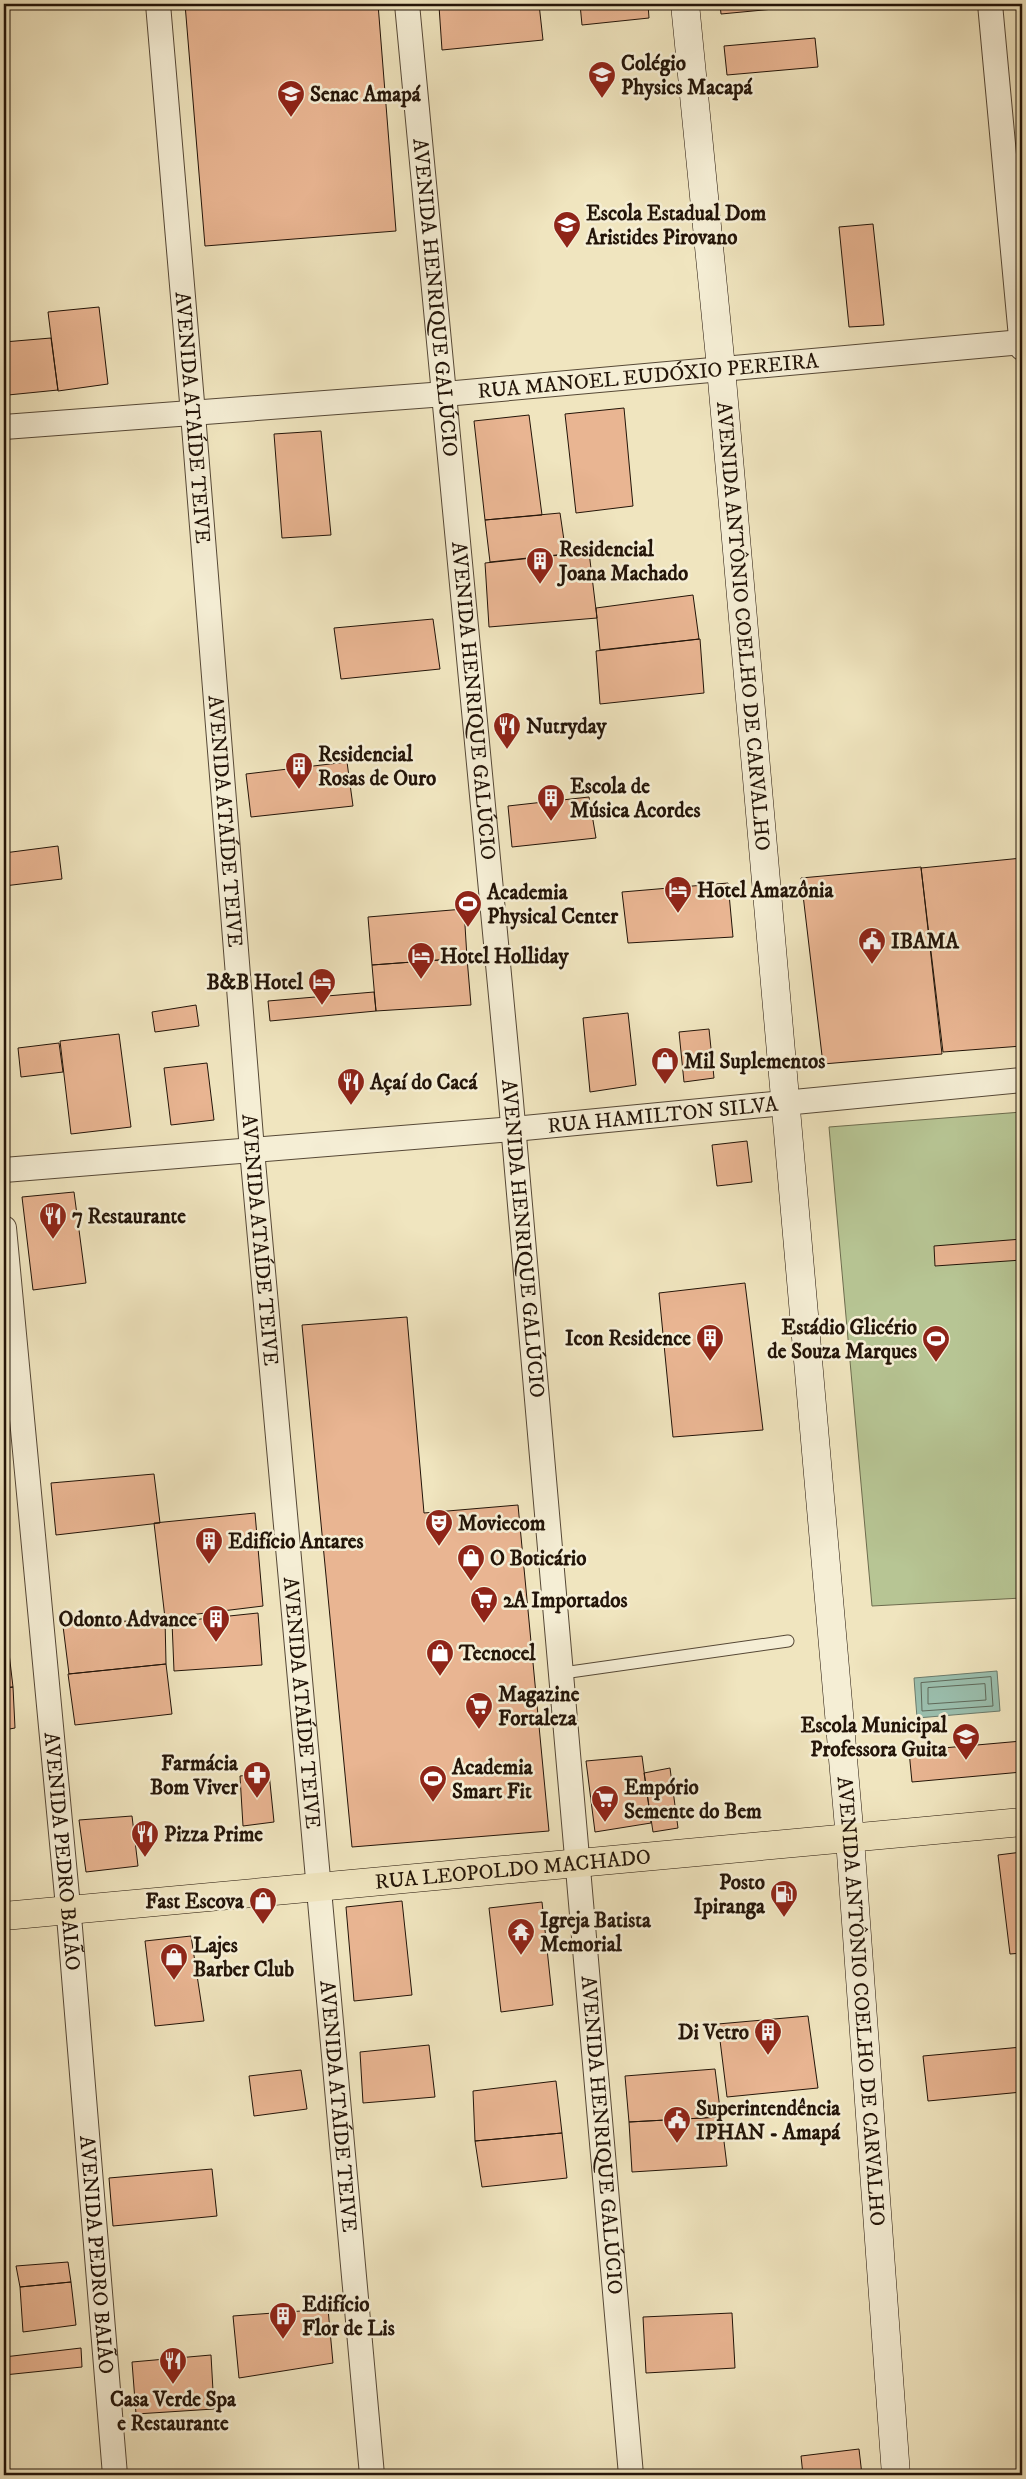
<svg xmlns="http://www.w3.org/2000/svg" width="1026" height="2479" viewBox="0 0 1026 2479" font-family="'IM FELL DW Pica',serif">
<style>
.green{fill:#b7c594;stroke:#6d6c4e}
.water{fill:#9bbfae;stroke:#6b7b6c}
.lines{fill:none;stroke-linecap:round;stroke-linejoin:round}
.shore{stroke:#5f6a5b;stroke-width:1}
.building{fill:#e9b592;stroke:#231408}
.lane-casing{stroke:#564836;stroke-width:13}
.street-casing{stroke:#564836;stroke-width:26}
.secondary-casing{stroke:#231408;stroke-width:29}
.primary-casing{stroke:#231408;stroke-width:29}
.lane{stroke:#f5eed5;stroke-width:11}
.street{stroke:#f5eed5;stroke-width:24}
.secondary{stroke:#f5eed5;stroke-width:28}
.primary{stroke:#f0e5bf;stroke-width:28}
.labels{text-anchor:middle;stroke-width:5;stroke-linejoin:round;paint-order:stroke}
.poi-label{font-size:21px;font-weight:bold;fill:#231408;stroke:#f5eed5;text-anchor:start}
.street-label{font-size:21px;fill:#231408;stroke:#f5eed5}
</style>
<rect width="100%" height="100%" fill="#f0e5bf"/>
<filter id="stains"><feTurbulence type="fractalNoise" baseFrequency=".004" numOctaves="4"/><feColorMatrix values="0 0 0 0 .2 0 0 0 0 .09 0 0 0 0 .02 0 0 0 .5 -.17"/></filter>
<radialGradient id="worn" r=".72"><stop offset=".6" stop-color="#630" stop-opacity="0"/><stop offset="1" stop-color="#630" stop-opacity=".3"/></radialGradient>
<path class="green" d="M1022 1112V1598L872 1606 829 1127Z"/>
<path class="water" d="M997 1671 1000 1711 917 1718 914 1678Z"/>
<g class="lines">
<path class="shore" d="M991 1677 993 1706 922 1711 921 1683Z
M985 1684 986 1700 928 1704V1688Z"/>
</g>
<path class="building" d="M185 4H378L396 231 205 246Z
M466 4H539L543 40 442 50 439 6Z
M580 4H648L649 18 582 25Z
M720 4H827L721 14Z
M815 38 818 67 727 75 724 46Z
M873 224 884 325 849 327 839 227Z
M99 307 108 384 58 391 48 312Z
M51 338 58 390 8 395 4 342Z
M624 408 633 506 576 513 565 414Z
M529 415 542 515 485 520 474 421Z
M321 431 331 535 282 538 274 434Z
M560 513 566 554 490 562 485 520Z
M589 552 597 618 489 627 485 563Z
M693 595 699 639 600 650 596 608Z
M433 619 440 669 341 679 334 628Z
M700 639 704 693 600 704 596 651Z
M347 762 353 806 251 817 246 774Z
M589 797 596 838 512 847 508 806Z
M58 846 62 879 4 886V853Z
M1022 858V1046L943 1052 921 868Z
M921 867 942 1054 823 1064 801 878Z
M728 883 733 937 628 943 622 892Z
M464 909 467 958 372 965 368 917Z
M466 958H467L471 1005 376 1011 372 965Z
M374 992 376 1011 270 1021 268 1001Z
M196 1005 199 1026 155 1032 152 1012Z
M628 1013 636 1085 590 1092 583 1018Z
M709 1029 714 1078 684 1082 679 1032Z
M119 1034 131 1127 71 1134 60 1041Z
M59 1043 63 1072 21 1077 18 1048Z
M207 1063 214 1120 171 1125 164 1068Z
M747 1141 752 1182 717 1186 712 1145Z
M74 1192 86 1283 33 1290 22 1197Z
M1022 1239V1260L935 1266 934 1246Z
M745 1283 763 1430 673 1437 659 1293Z
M407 1317 424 1513 518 1505 549 1831 352 1847 302 1325Z
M154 1474 160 1523 56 1535 51 1483Z
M255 1513 263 1606 165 1618 154 1523Z
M258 1613 262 1665 174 1671 172 1622Z
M165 1618 166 1664 69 1674 63 1626Z
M4 1636H7L13 1687 4 1688Z
M166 1664 172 1714 75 1725 68 1674Z
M13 1687 15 1728 4 1730V1688Z
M1022 1741V1772L912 1782 909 1751Z
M642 1756 651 1823 595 1832 586 1761Z
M670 1768 678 1828 653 1832 644 1773Z
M269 1773 274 1822 243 1826 240 1776Z
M132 1816 138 1866 86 1872 79 1820Z
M1022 1852V1953L1010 1954 998 1855Z
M402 1901 412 1995 354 2001 346 1907Z
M542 1902 553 2005 501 2012 489 1908Z
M191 1936 204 2021 155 2026 145 1941Z
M808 2016 818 2088 727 2097 718 2024Z
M429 2045 435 2097 363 2103 360 2052Z
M1022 2047V2092L928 2101 923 2056Z
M715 2069 721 2117 629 2122 625 2076Z
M301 2070 307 2109 254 2116 249 2076Z
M556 2081 562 2133 475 2141 473 2091Z
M721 2117 727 2166 632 2172 629 2122Z
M562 2133 567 2178 482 2187 475 2141Z
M212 2169 217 2216 113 2226 109 2178Z
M68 2262 71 2282 20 2287 16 2266Z
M71 2282 76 2325 23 2332 20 2287Z
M328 2309 333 2363 239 2378 233 2316Z
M732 2313 735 2368 646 2373 643 2317Z
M81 2348 82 2367 4 2375V2357Z
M211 2355 214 2409 136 2414 132 2362Z
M859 2449 862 2475H803L801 2456Z"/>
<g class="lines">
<defs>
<path id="lane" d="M563 1673 788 1641"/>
<g id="street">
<path id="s1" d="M158 4 193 414 252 1150 372 2475"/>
<path id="s2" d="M407 4C488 827 562 1651 631 2475"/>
<path d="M990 4 1022 348"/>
<path id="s3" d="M4 427 445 394 1022 342"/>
<path id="s4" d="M4 1170 514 1129 1022 1080"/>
<path id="s5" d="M4 1228 70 1928 115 2475"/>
</g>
<g id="secondary">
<path id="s6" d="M685 4 721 368 850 1839 896 2475"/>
</g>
<g id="primary">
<path id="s7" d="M4 1916 1022 1822"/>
</g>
</defs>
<use href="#lane" class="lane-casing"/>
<use href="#street" class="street-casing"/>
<use href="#secondary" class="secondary-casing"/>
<use href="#primary" class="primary-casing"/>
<use href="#lane" class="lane"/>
<use href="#street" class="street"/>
<use href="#secondary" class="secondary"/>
<use href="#primary" class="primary"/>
</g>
<defs>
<symbol id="school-pin" viewBox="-11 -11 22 30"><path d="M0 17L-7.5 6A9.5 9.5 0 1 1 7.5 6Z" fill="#8f2418" stroke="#f5eed5"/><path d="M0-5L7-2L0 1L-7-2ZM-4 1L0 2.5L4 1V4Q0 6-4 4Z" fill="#fff"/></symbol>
<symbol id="building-pin" viewBox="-11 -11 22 30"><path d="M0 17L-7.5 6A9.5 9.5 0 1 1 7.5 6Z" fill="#8f2418" stroke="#f5eed5"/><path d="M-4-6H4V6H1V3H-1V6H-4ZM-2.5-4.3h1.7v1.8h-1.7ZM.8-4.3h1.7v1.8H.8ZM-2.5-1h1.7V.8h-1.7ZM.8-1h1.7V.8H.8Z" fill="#fff"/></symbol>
<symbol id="restaurant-pin" viewBox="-11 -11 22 30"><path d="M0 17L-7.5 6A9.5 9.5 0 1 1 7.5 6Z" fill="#8f2418" stroke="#f5eed5"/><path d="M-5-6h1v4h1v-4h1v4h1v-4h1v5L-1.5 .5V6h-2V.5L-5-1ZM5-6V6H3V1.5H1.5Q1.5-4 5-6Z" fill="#fff"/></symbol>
<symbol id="hotel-pin" viewBox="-11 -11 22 30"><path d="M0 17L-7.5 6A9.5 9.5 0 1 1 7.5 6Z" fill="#8f2418" stroke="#f5eed5"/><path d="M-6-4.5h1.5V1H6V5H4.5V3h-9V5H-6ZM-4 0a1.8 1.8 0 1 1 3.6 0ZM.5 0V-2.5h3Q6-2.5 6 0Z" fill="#fff"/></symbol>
<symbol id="stadium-pin" viewBox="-11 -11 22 30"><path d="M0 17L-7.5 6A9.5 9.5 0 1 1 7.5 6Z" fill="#8f2418" stroke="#f5eed5"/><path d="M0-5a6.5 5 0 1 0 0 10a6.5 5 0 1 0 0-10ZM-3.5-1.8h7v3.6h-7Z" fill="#fff"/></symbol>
<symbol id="civic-pin" viewBox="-11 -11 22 30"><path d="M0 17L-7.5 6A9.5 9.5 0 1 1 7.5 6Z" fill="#8f2418" stroke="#f5eed5"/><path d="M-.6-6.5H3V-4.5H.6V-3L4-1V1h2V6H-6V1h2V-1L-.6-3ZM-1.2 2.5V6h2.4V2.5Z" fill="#fff"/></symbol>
<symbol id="shop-pin" viewBox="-11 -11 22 30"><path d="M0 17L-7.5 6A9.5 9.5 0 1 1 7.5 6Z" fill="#8f2418" stroke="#f5eed5"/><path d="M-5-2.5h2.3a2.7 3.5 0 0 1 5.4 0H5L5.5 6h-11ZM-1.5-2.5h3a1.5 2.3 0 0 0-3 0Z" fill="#fff"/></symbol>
<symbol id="theatre-pin" viewBox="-11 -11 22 30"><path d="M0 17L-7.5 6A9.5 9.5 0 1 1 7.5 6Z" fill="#8f2418" stroke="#f5eed5"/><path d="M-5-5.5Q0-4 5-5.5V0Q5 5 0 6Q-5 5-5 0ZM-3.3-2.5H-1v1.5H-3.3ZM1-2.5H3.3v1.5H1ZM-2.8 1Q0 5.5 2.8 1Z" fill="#fff"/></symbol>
<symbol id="supermarket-pin" viewBox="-11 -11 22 30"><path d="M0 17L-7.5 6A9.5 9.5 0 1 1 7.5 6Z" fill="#8f2418" stroke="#f5eed5"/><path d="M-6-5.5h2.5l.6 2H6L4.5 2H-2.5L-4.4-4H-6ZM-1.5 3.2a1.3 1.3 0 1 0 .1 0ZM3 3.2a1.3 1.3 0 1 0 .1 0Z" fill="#fff"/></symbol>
<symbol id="pharmacy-pin" viewBox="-11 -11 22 30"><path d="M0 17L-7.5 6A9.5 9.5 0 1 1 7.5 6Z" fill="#8f2418" stroke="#f5eed5"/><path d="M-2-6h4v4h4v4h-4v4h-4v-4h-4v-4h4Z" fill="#fff"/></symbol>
<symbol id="fuel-pin" viewBox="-11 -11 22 30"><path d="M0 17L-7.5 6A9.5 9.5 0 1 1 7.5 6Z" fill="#8f2418" stroke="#f5eed5"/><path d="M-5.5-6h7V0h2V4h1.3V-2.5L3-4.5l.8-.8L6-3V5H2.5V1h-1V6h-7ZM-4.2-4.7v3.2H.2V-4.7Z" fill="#fff"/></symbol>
<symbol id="temple-pin" viewBox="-11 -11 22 30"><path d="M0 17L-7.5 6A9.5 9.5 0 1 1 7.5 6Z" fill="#8f2418" stroke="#f5eed5"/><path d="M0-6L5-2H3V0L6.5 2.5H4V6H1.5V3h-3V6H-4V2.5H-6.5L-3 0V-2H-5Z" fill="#fff"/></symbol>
</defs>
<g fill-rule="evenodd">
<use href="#school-pin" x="586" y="59" width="32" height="43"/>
<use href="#school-pin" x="275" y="78" width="32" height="43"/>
<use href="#school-pin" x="551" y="209" width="32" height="43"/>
<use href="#building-pin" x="524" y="545" width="32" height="43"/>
<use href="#restaurant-pin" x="491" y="710" width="32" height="43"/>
<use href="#building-pin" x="283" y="750" width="32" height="43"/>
<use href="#building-pin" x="535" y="782" width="32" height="43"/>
<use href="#hotel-pin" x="662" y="874" width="32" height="43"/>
<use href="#stadium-pin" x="452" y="888" width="32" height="43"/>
<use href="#civic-pin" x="856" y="925" width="32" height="43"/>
<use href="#hotel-pin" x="405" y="940" width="32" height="43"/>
<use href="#hotel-pin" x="306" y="966" width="32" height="43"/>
<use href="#shop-pin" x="649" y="1045" width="32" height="43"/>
<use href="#restaurant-pin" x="335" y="1066" width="32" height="43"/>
<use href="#restaurant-pin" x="37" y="1200" width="32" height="43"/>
<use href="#building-pin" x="694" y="1322" width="32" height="43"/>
<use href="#stadium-pin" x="920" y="1323" width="32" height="43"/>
<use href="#theatre-pin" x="423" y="1507" width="32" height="43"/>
<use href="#building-pin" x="193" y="1525" width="32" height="43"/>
<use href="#shop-pin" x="455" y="1542" width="32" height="43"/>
<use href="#supermarket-pin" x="468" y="1584" width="32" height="43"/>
<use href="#building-pin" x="200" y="1603" width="32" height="43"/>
<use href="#shop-pin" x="424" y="1637" width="32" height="43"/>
<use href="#supermarket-pin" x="463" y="1690" width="32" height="43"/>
<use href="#school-pin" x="950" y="1721" width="32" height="43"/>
<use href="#pharmacy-pin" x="241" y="1759" width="32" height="43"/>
<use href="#stadium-pin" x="417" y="1763" width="32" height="43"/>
<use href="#supermarket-pin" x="589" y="1783" width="32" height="43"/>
<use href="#restaurant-pin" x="129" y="1818" width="32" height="43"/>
<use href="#fuel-pin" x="768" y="1878" width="32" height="43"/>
<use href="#shop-pin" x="247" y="1885" width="32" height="43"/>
<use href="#temple-pin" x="505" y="1916" width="32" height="43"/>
<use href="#shop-pin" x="158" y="1941" width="32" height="43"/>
<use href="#building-pin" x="752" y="2016" width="32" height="43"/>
<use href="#civic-pin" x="661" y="2104" width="32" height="43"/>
<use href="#building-pin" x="267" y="2300" width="32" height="43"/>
<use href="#restaurant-pin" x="157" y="2345" width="32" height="43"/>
</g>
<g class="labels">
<g class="poi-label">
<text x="621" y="70">Colégio<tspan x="621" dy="24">Physics Macapá</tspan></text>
<text x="310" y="101">Senac Amapá</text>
<text x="586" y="220">Escola Estadual Dom<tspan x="586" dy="24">Aristides Pirovano</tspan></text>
<text x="559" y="556">Residencial<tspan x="559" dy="24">Joana Machado</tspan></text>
<text x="526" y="733">Nutryday</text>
<text x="318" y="761">Residencial<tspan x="318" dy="24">Rosas de Ouro</tspan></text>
<text x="570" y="793">Escola de<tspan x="570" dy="24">Música Acordes</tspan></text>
<text x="697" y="897">Hotel Amazônia</text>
<text x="487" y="899">Academia<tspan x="487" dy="24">Physical Center</tspan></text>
<text x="891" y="948">IBAMA</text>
<text x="440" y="963">Hotel Holliday</text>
<text x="303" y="989" text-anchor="end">B&amp;B Hotel</text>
<text x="684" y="1068">Mil Suplementos</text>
<text x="370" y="1089">Açaí do Cacá</text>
<text x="72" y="1223">7 Restaurante</text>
<text x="917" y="1334" text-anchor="end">Estádio Glicério<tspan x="917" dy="24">de Souza Marques</tspan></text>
<text x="691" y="1345" text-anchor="end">Icon Residence</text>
<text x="458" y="1530">Moviecom</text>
<text x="228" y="1548">Edifício Antares</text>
<text x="490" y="1565">O Boticário</text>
<text x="503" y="1607">2A Importados</text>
<text x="197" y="1626" text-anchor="end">Odonto Advance</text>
<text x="459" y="1660">Tecnocel</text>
<text x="498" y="1701">Magazine<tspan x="498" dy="24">Fortaleza</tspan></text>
<text x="947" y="1732" text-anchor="end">Escola Municipal<tspan x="947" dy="24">Professora Guita</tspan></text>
<text x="238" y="1770" text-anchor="end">Farmácia<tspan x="238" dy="24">Bom Viver</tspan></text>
<text x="452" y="1774">Academia<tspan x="452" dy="24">Smart Fit</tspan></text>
<text x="624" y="1794">Empório<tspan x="624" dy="24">Semente do Bem</tspan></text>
<text x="164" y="1841">Pizza Prime</text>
<text x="765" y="1889" text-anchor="end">Posto<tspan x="765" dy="24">Ipiranga</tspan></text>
<text x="244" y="1908" text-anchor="end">Fast Escova</text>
<text x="540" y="1927">Igreja Batista<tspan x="540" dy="24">Memorial</tspan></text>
<text x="193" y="1952">Lajes<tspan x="193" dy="24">Barber Club</tspan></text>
<text x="749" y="2039" text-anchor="end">Di Vetro</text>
<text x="696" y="2115">Superintendência<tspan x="696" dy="24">IPHAN - Amapá</tspan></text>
<text x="302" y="2311">Edifício<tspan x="302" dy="24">Flor de Lis</tspan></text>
<text x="173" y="2406" text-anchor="middle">Casa Verde Spa<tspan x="173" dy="24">e Restaurante</tspan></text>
</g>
<g class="street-label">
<text dy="7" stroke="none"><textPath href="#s2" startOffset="295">AVENIDA HENRIQUE GALÚCIO</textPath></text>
<text dy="7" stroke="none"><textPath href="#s3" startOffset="646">RUA MANOEL EUDÓXIO PEREIRA</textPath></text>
<text dy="7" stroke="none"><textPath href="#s1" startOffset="415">AVENIDA ATAÍDE TEIVE</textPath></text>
<text dy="7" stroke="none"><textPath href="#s6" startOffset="625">AVENIDA ANTÔNIO COELHO DE CARVALHO</textPath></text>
<text dy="7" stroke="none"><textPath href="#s2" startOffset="700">AVENIDA HENRIQUE GALÚCIO</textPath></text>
<text dy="7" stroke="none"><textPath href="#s1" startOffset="820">AVENIDA ATAÍDE TEIVE</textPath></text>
<text dy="7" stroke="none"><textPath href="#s4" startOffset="661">RUA HAMILTON SILVA</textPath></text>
<text dy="7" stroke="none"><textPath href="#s2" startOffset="1240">AVENIDA HENRIQUE GALÚCIO</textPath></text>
<text dy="7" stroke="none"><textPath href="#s1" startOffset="1240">AVENIDA ATAÍDE TEIVE</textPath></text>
<text dy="7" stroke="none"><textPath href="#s1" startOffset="1705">AVENIDA ATAÍDE TEIVE</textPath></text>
<text dy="7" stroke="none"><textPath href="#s5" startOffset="626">AVENIDA PEDRO BAIÃO</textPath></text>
<text dy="7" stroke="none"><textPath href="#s7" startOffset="511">RUA LEOPOLDO MACHADO</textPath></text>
<text dy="7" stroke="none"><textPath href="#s6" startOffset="2005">AVENIDA ANTÔNIO COELHO DE CARVALHO</textPath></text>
<text dy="7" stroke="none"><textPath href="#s1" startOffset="2110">AVENIDA ATAÍDE TEIVE</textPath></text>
<text dy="7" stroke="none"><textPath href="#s2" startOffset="2140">AVENIDA HENRIQUE GALÚCIO</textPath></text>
<text dy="7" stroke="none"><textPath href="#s5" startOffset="1031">AVENIDA PEDRO BAIÃO</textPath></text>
</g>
</g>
<rect width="1026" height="2479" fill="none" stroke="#f0e5bf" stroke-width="20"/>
<rect x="5" y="5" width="1016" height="2469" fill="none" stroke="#231408" stroke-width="2.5"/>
<rect x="10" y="10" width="1006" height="2459" fill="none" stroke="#231408"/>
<rect width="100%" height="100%" filter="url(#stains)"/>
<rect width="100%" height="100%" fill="url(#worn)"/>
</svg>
